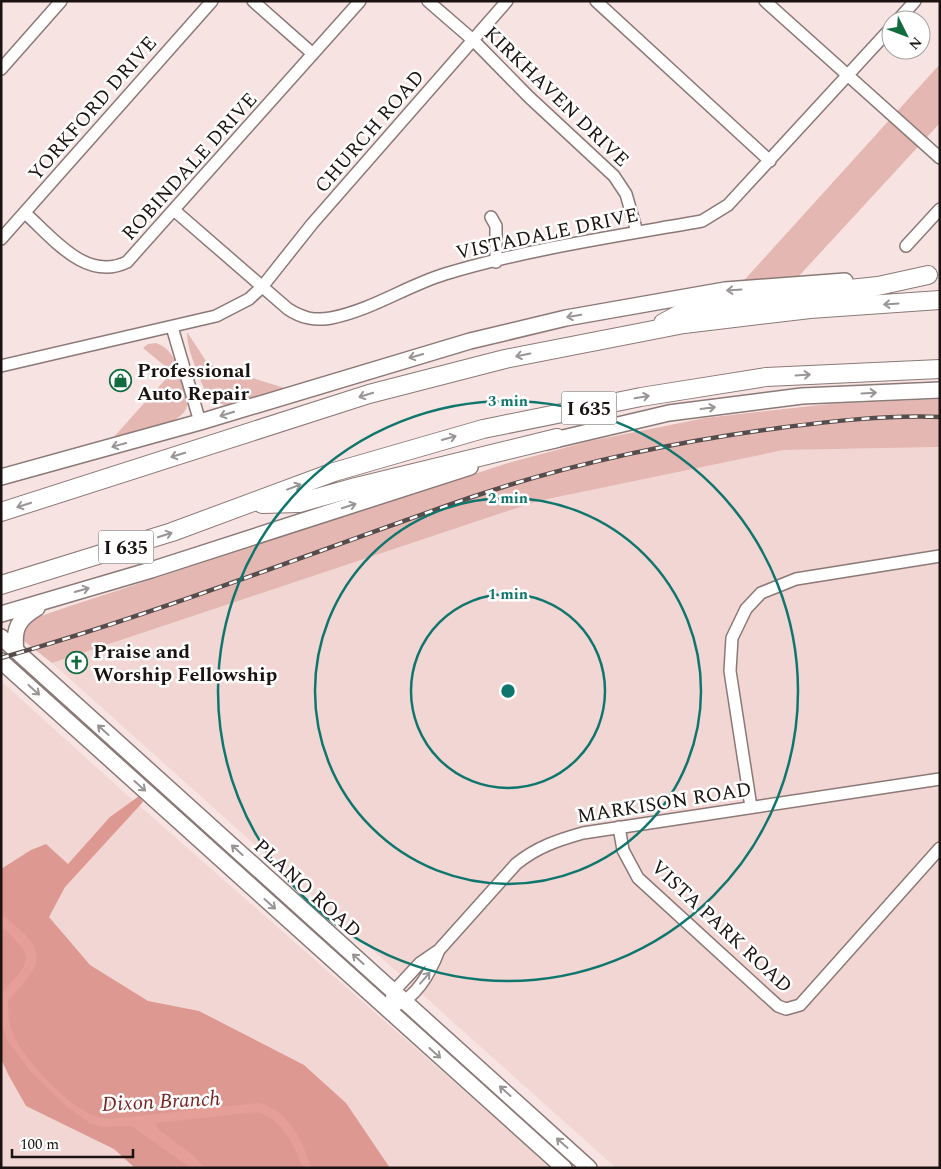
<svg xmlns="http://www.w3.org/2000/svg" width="941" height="1169" viewBox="0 0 941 1169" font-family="Spectral,serif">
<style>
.built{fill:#f2d6d3}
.green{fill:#e5b7b2}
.forest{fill:#de9892}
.water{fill:#e59f98}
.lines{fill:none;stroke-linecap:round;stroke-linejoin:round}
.minor-casing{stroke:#8a7977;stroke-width:14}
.major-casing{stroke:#8a7977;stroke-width:18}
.highway-casing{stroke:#8a7977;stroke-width:20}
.minor{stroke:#fff;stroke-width:11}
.major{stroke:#fff;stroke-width:15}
.highway{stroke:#fff;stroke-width:18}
.rail-casing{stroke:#564c4b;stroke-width:4.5}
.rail{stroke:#fff;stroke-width:2.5;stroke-dasharray:8;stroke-linecap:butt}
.oneway{stroke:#989594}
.ring{fill:none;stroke:#0f766e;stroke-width:2.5}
.labels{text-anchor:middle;stroke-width:5;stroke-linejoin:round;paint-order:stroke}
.shield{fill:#fff;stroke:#5f5a59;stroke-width:1}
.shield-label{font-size:19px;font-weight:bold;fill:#1a1312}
.street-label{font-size:20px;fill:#1a1312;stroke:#fff}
.poi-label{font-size:20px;font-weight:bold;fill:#1a1312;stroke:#fff;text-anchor:start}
.water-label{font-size:21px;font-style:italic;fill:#772523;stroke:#fff}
.centre{fill:#0f766e;stroke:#fff;stroke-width:2.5}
.ring-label{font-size:15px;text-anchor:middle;font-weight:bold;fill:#0f766e;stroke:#fff;stroke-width:5;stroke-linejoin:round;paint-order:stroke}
</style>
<rect width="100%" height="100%" fill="#f7e4e2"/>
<path class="built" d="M940 447V1168H616L52 663 538 501 784 450Z
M1 681 126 794 552 1168H1Z"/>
<path class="green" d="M940 64V123L798 277 738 287Z
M187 332 208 364 288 389C250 401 215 426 198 374 193 360 187 347 187 332Z
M156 343C169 347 176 360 179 372 182 382 190 396 187 406 183 426 130 434 112 439L172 372 143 348 148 344Z
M940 399V447L784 450 538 501 52 663 20 638V629L32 619 73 605 508 463 590 441 705 418 829 404Z"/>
<path class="forest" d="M139 796 143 802 65 887 49 917 90 965 148 1001 199 1011 304 1065 346 1103 390 1168H135L114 1149 26 1106 8 1074 1 1059V869L31 850 46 844 68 864 110 817Z"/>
<path class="water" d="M1 915C8 919 14 925 20 930 53 958 30 975 8 1001 8 1014 9 1026 15 1038 28 1064 67 1105 94 1116 99 1118 105 1118 110 1119L259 1103C289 1110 302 1142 312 1168H303C294 1146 282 1117 256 1112L156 1123 158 1129 194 1156 205 1168H191L131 1126 101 1127 90 1123 66 1106 30 1071 9 1043 1 1025 2 993C32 960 36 958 1 926Z"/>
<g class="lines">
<defs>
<path id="minor" d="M253 1 313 54
M428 1 473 40 529 97 614 176 626 194 637 232
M596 1 770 161
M765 1 940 158
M898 20 915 1
M1 69 61 1
M175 211 288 309C302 318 314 321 331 318 372 310 406 286 445 274 528 249 617 236 702 221L728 205 891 28
M25 213C53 238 86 282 127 262L360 1
M491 217 496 226V262
M1 239 212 1
M906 246 940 209
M172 327 200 422
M1 366 216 316 249 299 262 287 312 224 507 1
M751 807 730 671 732 638 746 609 761 593 796 579 940 556
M619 827 623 850 638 878 778 1006 786 1009 800 1005 940 848
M397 1005C418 995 431 971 439 950
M387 1010 394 991 420 963 439 950 516 864C537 847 558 840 583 833L940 779"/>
<path id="major" d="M546 442 669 413 802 396 940 390
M1 477 200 422 470 341 566 318 725 290 845 281
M1 614 151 570 470 467
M1 637 589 1168
M16 651C13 629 18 619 37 608
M1 661 564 1168"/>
<path id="highway" d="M663 323 689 309 763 298 878 286 928 275
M262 504 299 503 356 487 557 438
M1 512 369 394 505 359 684 324 810 309 940 300
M1 585 172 532 334 472 483 429 641 397 766 377 940 369"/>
</defs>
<use href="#minor" class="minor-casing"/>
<use href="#major" class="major-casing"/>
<use href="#highway" class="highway-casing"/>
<use href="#minor" class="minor"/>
<use href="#major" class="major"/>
<use href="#highway" class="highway"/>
<defs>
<path id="rail" d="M1 658C160 613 313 552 469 498 569 464 674 442 779 428 832 421 886 415 940 417"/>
</defs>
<use href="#rail" class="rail-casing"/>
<use href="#rail" class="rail"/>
</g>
<defs><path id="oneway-shaft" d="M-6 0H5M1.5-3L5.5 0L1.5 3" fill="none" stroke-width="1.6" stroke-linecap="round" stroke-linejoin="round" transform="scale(1.25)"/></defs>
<g class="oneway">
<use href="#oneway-shaft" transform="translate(734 290) rotate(176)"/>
<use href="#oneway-shaft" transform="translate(891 304) rotate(176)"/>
<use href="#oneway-shaft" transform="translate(574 316) rotate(170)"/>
<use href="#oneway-shaft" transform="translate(523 355) rotate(169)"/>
<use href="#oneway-shaft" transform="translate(416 356) rotate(164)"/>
<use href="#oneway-shaft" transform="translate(803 375) rotate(-4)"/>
<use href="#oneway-shaft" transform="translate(869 393) rotate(-3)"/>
<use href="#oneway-shaft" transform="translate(366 395) rotate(163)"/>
<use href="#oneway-shaft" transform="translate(642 397) rotate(-10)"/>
<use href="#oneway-shaft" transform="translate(708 408) rotate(-7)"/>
<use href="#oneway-shaft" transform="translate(227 414) rotate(163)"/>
<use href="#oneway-shaft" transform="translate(449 438) rotate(-16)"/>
<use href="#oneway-shaft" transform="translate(119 445) rotate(165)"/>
<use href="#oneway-shaft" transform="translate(178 455) rotate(163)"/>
<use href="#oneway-shaft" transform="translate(294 487) rotate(-21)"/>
<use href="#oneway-shaft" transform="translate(24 505) rotate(162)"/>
<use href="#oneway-shaft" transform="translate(349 506) rotate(-18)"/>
<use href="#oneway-shaft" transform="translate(165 535) rotate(-18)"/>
<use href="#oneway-shaft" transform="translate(82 590) rotate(-16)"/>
<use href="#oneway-shaft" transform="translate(34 690) rotate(42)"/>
<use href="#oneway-shaft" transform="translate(103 730) rotate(-138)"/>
<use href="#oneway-shaft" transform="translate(140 786) rotate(42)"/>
<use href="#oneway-shaft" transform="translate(237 850) rotate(-138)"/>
<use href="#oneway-shaft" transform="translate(270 904) rotate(42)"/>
<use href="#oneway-shaft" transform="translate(358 959) rotate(-138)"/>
<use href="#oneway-shaft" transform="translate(425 978) rotate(-49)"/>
<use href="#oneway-shaft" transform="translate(435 1053) rotate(42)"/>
<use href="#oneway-shaft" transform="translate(505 1091) rotate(-138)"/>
<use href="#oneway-shaft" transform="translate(562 1143) rotate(-138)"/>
</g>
<g class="ring">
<circle cx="508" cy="691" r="97"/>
<circle cx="508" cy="691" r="193"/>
<circle cx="508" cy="691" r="290"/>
</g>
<defs>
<symbol id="shop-ring" viewBox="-11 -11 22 22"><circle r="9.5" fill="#fff" stroke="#106b3f" stroke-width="1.5"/><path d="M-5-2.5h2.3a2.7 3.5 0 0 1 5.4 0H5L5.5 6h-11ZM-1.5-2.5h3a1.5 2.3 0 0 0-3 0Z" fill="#106b3f"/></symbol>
<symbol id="church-ring" viewBox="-11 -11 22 22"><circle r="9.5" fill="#fff" stroke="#106b3f" stroke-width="1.5"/><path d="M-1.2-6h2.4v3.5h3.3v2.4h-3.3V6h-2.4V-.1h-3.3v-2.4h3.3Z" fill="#106b3f"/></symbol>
</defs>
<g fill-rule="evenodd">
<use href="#shop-ring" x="108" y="368" width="25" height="25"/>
<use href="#church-ring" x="64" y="650" width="25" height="25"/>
</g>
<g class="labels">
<g class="shield">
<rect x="561.5" y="391.5" width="55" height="33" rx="4"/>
<rect x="98.5" y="530.5" width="55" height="33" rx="4"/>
</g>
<g class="shield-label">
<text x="589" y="415">I 635</text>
<text x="126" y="554">I 635</text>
</g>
<g class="street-label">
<text transform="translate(557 96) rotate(44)" y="7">KIRKHAVEN DRIVE</text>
<text transform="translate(92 108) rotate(-49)" y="7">YORKFORD DRIVE</text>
<text transform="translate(369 131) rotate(-49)" y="7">CHURCH ROAD</text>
<text transform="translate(189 166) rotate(-48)" y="7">ROBINDALE DRIVE</text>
<text transform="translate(547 233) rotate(-12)" y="7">VISTADALE DRIVE</text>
<text transform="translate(664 802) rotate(-9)" y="7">MARKISON ROAD</text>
<text transform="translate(308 888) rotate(42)" y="7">PLANO ROAD</text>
<text transform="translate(722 926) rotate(43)" y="7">VISTA PARK ROAD</text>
</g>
<g class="poi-label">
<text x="137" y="377">Professional<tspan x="137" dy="23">Auto Repair</tspan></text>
<text x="93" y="658">Praise and<tspan x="93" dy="23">Worship Fellowship</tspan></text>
</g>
<g class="water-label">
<text transform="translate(161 1101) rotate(-3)" y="7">Dixon Branch</text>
</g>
</g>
<circle cx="508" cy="691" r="8" class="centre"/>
<g class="ring-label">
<text x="508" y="406">3 min</text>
<text x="508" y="503">2 min</text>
<text x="508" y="599">1 min</text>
</g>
<rect width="941" height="1169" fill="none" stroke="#1a1312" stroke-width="5"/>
<g transform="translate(906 35) rotate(132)"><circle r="24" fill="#ffffff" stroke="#a3a1a0"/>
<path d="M0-4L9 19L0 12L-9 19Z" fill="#106b3f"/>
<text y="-8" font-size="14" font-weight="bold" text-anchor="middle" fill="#1a1312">N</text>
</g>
<path d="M12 1149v8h121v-8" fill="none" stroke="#1a1312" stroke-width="2.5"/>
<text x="20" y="1149" font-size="15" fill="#1a1312" stroke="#ffffff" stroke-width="4" paint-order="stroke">100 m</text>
</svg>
